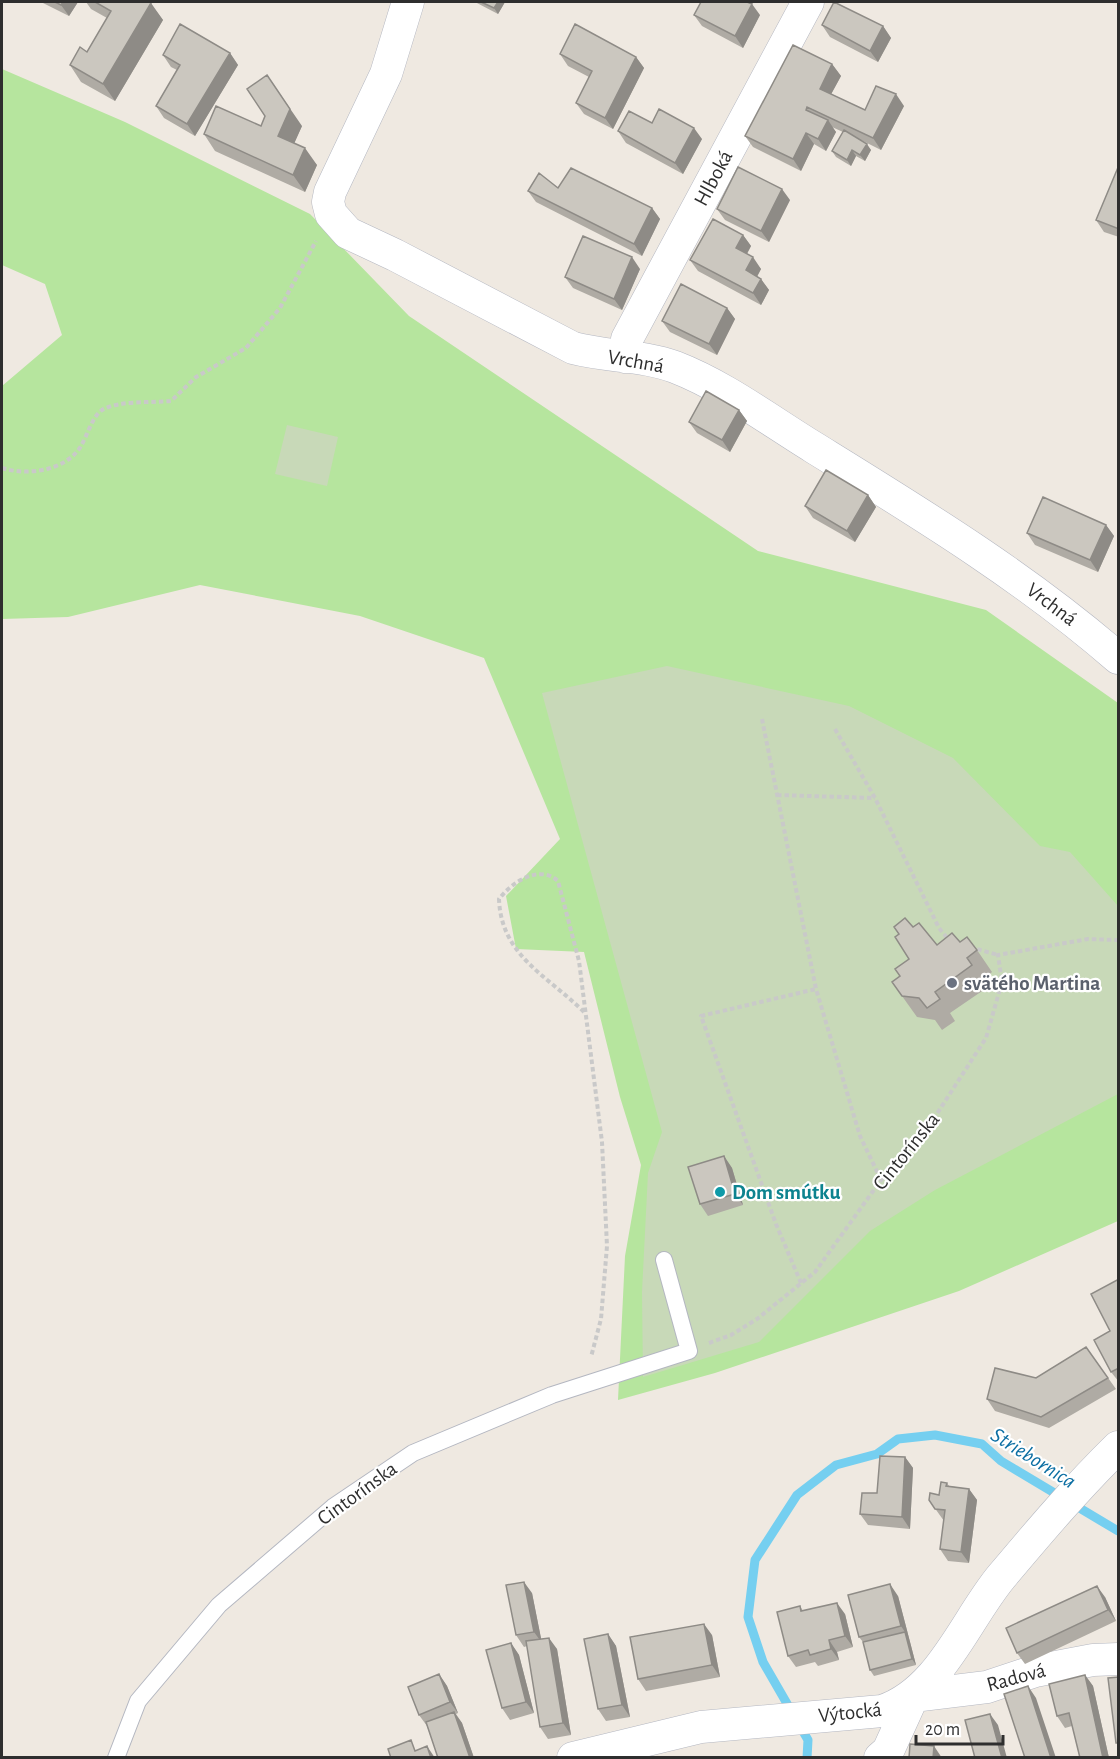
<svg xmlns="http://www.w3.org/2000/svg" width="1120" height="1759" viewBox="0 0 1120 1759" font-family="'Alegreya Sans',sans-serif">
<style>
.green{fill:#b6e59e}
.cemetery{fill:#c8d9b8}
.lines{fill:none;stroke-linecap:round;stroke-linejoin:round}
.stream{stroke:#75cff0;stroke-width:9}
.service-casing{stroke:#b4b7c1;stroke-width:18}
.minor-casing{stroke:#b4b7c1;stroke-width:33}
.path{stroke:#c9c9c9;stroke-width:4;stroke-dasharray:4.5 3;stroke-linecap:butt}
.service{stroke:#fff;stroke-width:16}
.minor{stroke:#fff;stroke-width:32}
.wall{fill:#afaba4}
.shaded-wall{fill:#8e8b86}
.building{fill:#cbc7bf;stroke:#8e8b86;stroke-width:1.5}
.worship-dot{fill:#6b7280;stroke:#fff;stroke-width:2}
.culture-dot{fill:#0f9aa8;stroke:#fff;stroke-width:2}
.labels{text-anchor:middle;stroke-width:4.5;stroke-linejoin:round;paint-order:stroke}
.street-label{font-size:21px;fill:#2e2e2e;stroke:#fff}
.worship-label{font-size:21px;font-weight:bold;fill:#5b616d;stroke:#fff;text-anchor:start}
.culture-label{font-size:21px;font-weight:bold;fill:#0d838f;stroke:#fff;text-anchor:start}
.water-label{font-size:22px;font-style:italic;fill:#0d6fa3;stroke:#fff}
</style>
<rect width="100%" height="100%" fill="#efe9e1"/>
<path class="green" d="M2 69 125 122 310 214 409 316 758 551 986 610 1118 703V1221L959 1291 715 1373 618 1400 625 1256 641 1165 620 1097 584 952 516 949 506 896 560 839 484 658 360 616 200 585 68 617 2 619V386L62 335 45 284 2 265Z"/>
<path class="cemetery" d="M287 425 338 437 327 486 275 474Z
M667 666 849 706 953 758 1040 846 1070 852 1118 906V1094L935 1190 870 1231 759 1342 643 1377 642 1292 648 1173 662 1132 542 693Z"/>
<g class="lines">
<path class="stream" d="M807 1758 808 1740 763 1662 748 1617 755 1560 797 1495 836 1465 877 1454 898 1439 935 1435 982 1444 1001 1461 1118 1531"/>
<defs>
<path id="service" d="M116 1758 138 1701 219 1605 333 1507 413 1453 552 1395 689 1351 664 1260"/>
<path id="minor" d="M408 2 386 74 330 192 328 202 331 214 348 233 395 255 573 348C607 357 643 355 675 367 724 386 769 420 813 447 918 512 1025 577 1118 658
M625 357 627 339 808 2
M913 1696 987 1687 1035 1671 1093 1660 1118 1659
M573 1758 701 1727 882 1711C940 1692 964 1622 1001 1577 1038 1533 1077 1487 1118 1447
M880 1758 888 1751 913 1696"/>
</defs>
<use href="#service" class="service-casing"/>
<use href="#minor" class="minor-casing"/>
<path class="path" d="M2 468C27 476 66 471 81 446 87 436 92 417 102 410 119 400 151 403 171 401L196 377 246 348 280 308 316 241
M762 719 816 989 860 1136 881 1180
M835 729 875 798 939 928 949 940
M777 795 875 798
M970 947 998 955
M584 1012C548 976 501 956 499 899 512 882 539 864 558 881L579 961 602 1142 607 1246 601 1319 591 1357
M801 1283 776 1224 701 1016 816 989
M709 1343 731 1335 757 1319 815 1272 881 1180 918 1143 986 1038 1002 982 998 955 1088 939 1118 940"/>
<use href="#service" class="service"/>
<use href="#minor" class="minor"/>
</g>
<path class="wall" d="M41 2H78L69 16Z
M86 2H149L163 20 115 101 81 82 70 65 87 52 107 18 91 9Z
M475 2H505L498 14Z
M694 15H760L743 48 702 26Z
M822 25 883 26 891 38 878 62 830 37Z
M230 53 238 65 195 136 164 118 156 106 177 70 171 67 163 55Z
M560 54 636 57 644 68 613 129 584 114 576 103 589 77 568 66Z
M832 64 841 76 831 94 865 110 904 106 881 150 861 140 871 150 865 161 856 156 851 166 836 157 832 151 843 132 832 127 836 132 826 151 814 144 801 171 753 147 745 136Z
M652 123 702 139 683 174 626 143 618 131Z
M261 126H302L294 143 317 165 305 192 215 151 204 134Z
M1119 165V237L1104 232 1096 220Z
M558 188 652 208 660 219 642 256 536 202 528 191Z
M790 200 769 242 725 220 717 209Z
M743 235 751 246 747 254 761 269 757 277 761 279 769 290 761 305 698 271 690 260Z
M640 269 622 310 573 288 565 277Z
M727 308 735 319 717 355 670 332 662 321Z
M739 410 747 421 730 452 697 433 689 422Z
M868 495 876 507 855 542 813 518 805 506Z
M1106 525 1114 536 1098 572 1035 545 1027 533Z
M894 927H913L937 945 977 950 992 972 983 980 988 987 950 1013 955 1021 942 1030 935 1020 917 1017 892 982 900 976 909 959 899 934Z
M724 1156 732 1168 743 1205 708 1216 700 1204Z
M1119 1279V1382L1111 1372 1110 1331Z
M1086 1347 1116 1389 1049 1428 995 1411 987 1399 1036 1378Z
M905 1457 913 1468 910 1529 868 1525 860 1514 877 1493Z
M947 1483 949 1486 969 1489 977 1500 969 1563 948 1561 940 1549 944 1521 929 1500 939 1495Z
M532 1593 541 1639 557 1649 571 1735 548 1739 540 1727 527 1646 524 1647 516 1635Z
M898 1596 916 1665 874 1676 870 1670 863 1642 859 1637Z
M1105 1597 1116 1621 1025 1664 1017 1653Z
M800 1606 803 1611 845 1614 853 1647 837 1652 839 1660 818 1666 815 1662 796 1667 788 1656Z
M608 1634 616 1646 630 1717 606 1721 598 1709Z
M712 1635 720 1677 646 1691 638 1679Z
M511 1643 519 1655 534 1713 510 1720 502 1708Z
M439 1674 447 1686 458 1713 456 1714 462 1723 474 1758H438L427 1726 419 1715Z
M1085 1675 1093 1686 1109 1758H1080L1072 1726 1065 1728 1057 1716Z"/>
<path class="shaded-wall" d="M63 2H78L69 16 61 5Z
M498 2H505L498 14 494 8Z
M151 3 163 20 115 101 103 84Z
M752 4 760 15 743 48 735 36Z
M883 26 891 38 878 62 870 51Z
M230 53 238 65 195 136 187 124Z
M636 57 644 68 613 129 605 118Z
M832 64 841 76 828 100 820 89Z
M267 75 302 126 290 153 278 136Z
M896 94 904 106 881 150 873 138Z
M828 120 836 132 826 151 818 139Z
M694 128 702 139 683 174 675 163Z
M806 133 814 144 801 171 793 159Z
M867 144 871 150 865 161 860 155Z
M305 148 317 165 305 192 293 175Z
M852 150 856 156 851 166 847 160Z
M782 189 790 200 769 242 761 231Z
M652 208 660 219 642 256 634 244Z
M743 235 751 246 744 259 736 248Z
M632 257 640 269 622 310 614 299Z
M753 257 761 269 754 282 746 270Z
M761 279 769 290 761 305 753 293Z
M727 308 735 319 717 355 709 344Z
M739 410 747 421 730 452 722 440Z
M868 495 876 507 855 542 847 531Z
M1106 525 1114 536 1098 572 1090 560Z
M724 1156 732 1168 743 1205 735 1194Z
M905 1457 913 1468 910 1529 902 1517Z
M969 1489 977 1500 969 1563 961 1552Z
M524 1582 532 1593 542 1643 534 1632Z
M890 1584 898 1596 909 1638 901 1626Z
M1097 1586 1105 1597 1116 1621 1108 1610Z
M837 1603 845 1614 853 1647 845 1636Z
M704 1624 712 1635 720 1677 712 1665Z
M905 1632 909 1638 916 1665 912 1659Z
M608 1634 616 1646 630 1717 622 1705Z
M549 1638 557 1649 571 1735 563 1723Z
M829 1640 837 1652 839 1660 831 1649Z
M511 1643 519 1655 534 1713 526 1702Z
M439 1674 447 1686 458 1713 450 1702Z
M1085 1675 1093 1686 1109 1758H1103Z
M1028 1686 1036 1698 1056 1758H1051Z
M454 1712 462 1723 474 1758H470Z
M990 1714 998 1725 1007 1758H1002Z
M427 1746 435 1758H431Z
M934 1746 942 1758H933Z"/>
<path class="building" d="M55 2H63L61 5Z
M95 2H149L151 3 103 84 70 65 80 47 87 52 111 11Z
M481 2H498L494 8Z
M701 2H747L752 4 735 36 694 15Z
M834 2 883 26 870 51 822 25Z
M180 24 230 53 187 124 156 106 180 65 163 55Z
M575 24 636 57 605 118 576 103 592 71 560 54Z
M793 45 832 64 820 89 865 110 876 86 896 94 873 138 807 107 806 110 828 120 818 139 806 133 793 159 745 136Z
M267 75 290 109 278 136 305 148 293 175 204 134 216 106 261 126 265 116 247 89Z
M659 109 694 128 675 163 618 131 629 111 652 123Z
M844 130 867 144 860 155 852 150 847 160 832 151Z
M1119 165V229L1096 220Z
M738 167 782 189 761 231 717 209Z
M571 168 652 208 634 244 528 191 539 173 558 188Z
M713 219 743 235 736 248 753 257 746 270 761 279 753 293 690 260Z
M583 236 632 257 614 299 565 277Z
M681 284 727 308 709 344 662 321Z
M706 391 739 410 722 440 689 422Z
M826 470 868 495 847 531 805 506Z
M1043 497 1106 525 1090 560 1027 533Z
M905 918 913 927 919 923 937 945 952 933 960 942 967 937 977 950 967 958 972 965 935 992 940 999 927 1008 919 998 902 996 892 982 900 976 895 969 909 959 895 937 899 934 894 927Z
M724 1156 735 1194 700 1204 688 1167Z
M1119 1279V1368L1111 1372 1094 1340 1110 1331 1091 1294Z
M1086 1347 1108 1378 1041 1417 987 1399 995 1368 1036 1378Z
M880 1456 905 1457 902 1517 860 1514 862 1493H877Z
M941 1482 947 1483 946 1486 969 1489 961 1552 940 1549 945 1510 935 1509 929 1500 930 1493 939 1495Z
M524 1582 534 1632 516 1635 506 1585Z
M890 1584 901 1626 859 1637 848 1595Z
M1097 1586 1108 1610 1017 1653 1006 1628Z
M837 1603 845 1636 829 1640 831 1649 810 1655 808 1650 788 1656 777 1612 800 1606 801 1611Z
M704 1624 712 1665 638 1679 630 1637Z
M905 1632 912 1659 870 1670 863 1642Z
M608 1634 622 1705 598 1709 584 1639Z
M549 1638 563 1723 540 1727 526 1641Z
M511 1643 526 1702 502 1708 486 1650Z
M439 1674 450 1702 419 1715 408 1687Z
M1085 1675 1103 1758H1080L1069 1713 1057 1716 1049 1684Z
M1119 1677V1743H1116L1108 1678Z
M1028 1686 1051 1758H1025L1004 1694Z
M454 1712 470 1758H438L426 1722Z
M990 1714 1002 1758H975L965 1720Z
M411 1740 415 1751 427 1746 431 1758H391L388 1749Z
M910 1744 934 1746 933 1758H909Z"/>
<circle class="worship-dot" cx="952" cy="983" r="6"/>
<circle class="culture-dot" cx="720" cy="1192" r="6"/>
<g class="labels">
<g class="street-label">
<text transform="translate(713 178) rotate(-62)" y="7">Hlboká</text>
<text transform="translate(636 361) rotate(10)" y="7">Vrchná</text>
<text transform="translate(1052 604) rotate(37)" y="7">Vrchná</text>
<text transform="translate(906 1151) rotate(-51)" y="7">Cintorínska</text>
<text transform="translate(357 1493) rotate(-36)" y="7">Cintorínska</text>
<text transform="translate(1016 1677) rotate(-15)" y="7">Radová</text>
<text transform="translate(850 1712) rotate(-6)" y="7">Výtocká</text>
</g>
<g class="worship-label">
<text x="964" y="990">svätého Martina</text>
</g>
<g class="culture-label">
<text x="732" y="1199">Dom smútku</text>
</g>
<g class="water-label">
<text transform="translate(1034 1457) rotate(32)" y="8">Striebornica</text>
</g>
</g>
<rect width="1120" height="1759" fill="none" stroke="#2e2e2e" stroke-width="6"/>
<path d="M916 1735v9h87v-9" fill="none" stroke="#2e2e2e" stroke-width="3"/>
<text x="925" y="1735" font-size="18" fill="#2e2e2e" stroke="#ffffff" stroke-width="4.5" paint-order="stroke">20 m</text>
</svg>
